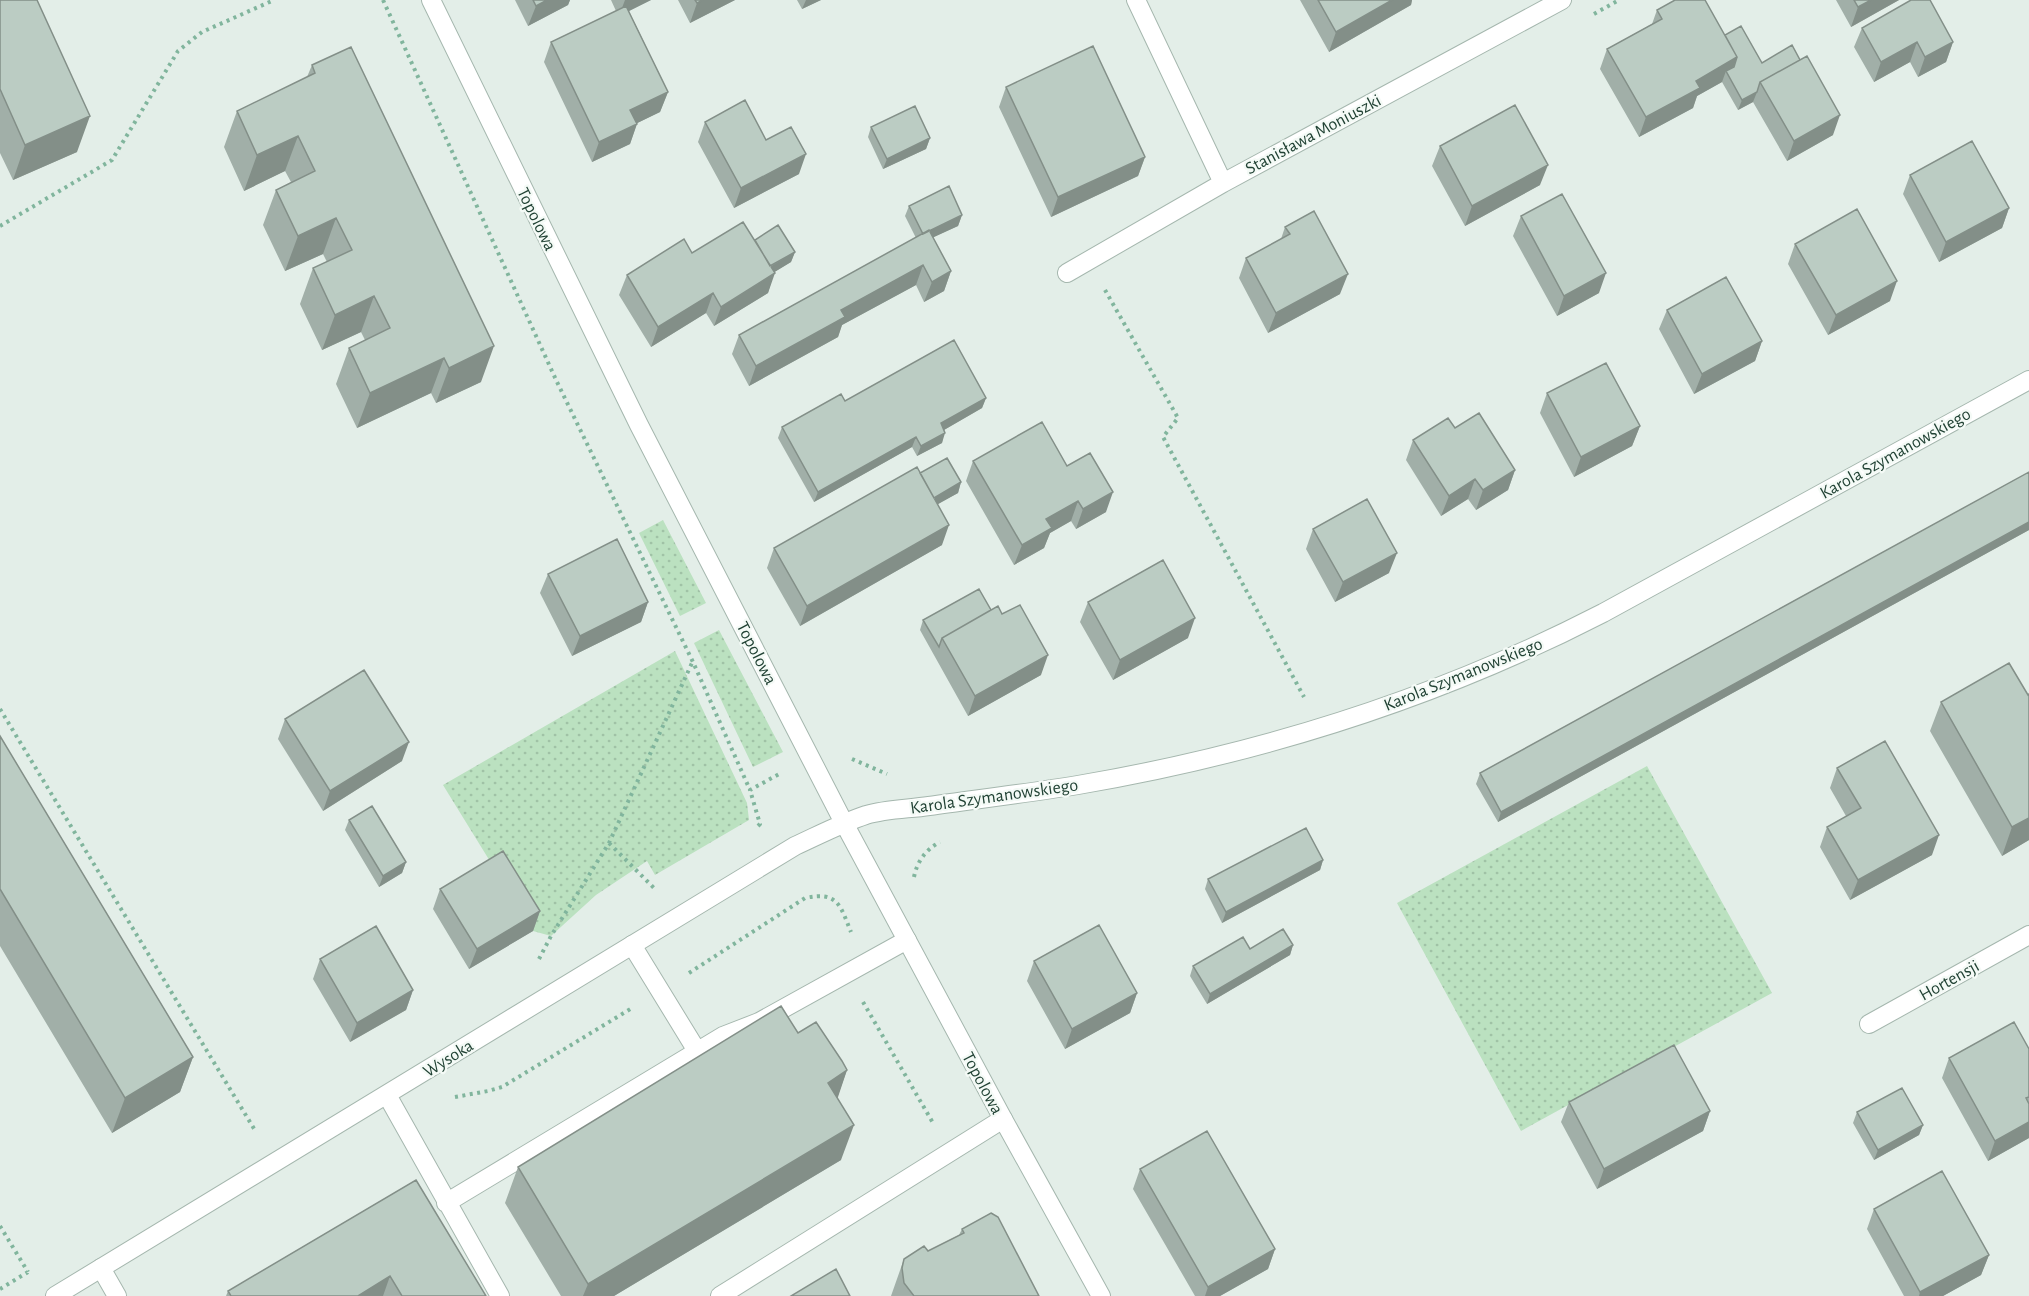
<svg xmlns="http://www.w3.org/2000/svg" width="2029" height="1296" viewBox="0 0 2029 1296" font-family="'Alegreya Sans',sans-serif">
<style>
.grass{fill:url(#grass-dots)}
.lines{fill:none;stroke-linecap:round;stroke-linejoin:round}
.lane-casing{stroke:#a5b7ae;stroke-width:20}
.street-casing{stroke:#a5b7ae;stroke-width:20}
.path{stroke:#81b59d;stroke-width:4;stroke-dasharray:3 4.5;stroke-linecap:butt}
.lane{stroke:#fff;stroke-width:18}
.street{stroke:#fff;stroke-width:18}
.wall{fill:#a1afa8}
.shaded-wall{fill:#838f88}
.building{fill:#bbccc3;stroke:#838f88;stroke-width:1.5}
.labels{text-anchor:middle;stroke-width:4.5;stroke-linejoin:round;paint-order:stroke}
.street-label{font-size:18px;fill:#214234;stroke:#f4faf6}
</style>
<defs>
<pattern id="grass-dots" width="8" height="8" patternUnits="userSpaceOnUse" patternTransform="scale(1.5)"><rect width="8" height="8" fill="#bbe1c0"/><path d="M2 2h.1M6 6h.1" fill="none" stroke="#a0c2a6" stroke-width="1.8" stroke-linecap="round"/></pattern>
</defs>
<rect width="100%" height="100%" fill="#e3eee8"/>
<path class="grass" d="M663 520 706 603 680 616 639 533Z
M719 630 783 752 753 767 694 643Z
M675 651 747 803 749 820 655 875 647 861 596 895 551 936 533 931 443 785Z
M1647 766 1772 993 1521 1131 1397 903Z"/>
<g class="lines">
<defs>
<path id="lane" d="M632 945 697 1051
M1869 1024 2029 935
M387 1095 500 1296
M446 1203 723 1036 759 1022 907 940
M101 1268 117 1296
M720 1296 1003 1119"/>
<path id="street" d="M431 0 639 425 844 823 1003 1119 1101 1296
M1136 0 1223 183
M1067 273 1223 183 1562 0
M55 1296 795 846C819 835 842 823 866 815 886 809 909 809 929 806 979 799 1029 793 1078 785 1260 754 1438 698 1603 613L2029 380"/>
</defs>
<use href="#lane" class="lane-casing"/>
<use href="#street" class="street-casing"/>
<path class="path" d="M383 0 557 382 693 662 750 790
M1594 14 1619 0
M0 226 112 160 178 51 202 32 274 0
M1105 290 1178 418 1163 437 1304 697
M0 709 256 1132
M852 759 887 774
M758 826 760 824 750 790 781 773
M609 843 655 889
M914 877C917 862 925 850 940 842
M539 959 551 936 609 843 692 663
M689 973 805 898C838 891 840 905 851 932
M863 1002 933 1123
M455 1097 488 1091 502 1087 632 1008
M0 1226 28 1272
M0 1289 28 1272"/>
<use href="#lane" class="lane"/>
<use href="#street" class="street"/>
</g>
<path class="wall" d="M0 0 77 152 13 180 0 153Z
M515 0H570L568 5 528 26Z
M611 0H651L629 11 668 92 660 112 637 123 630 144 592 162 544 62 551 42 616 11Z
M678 0H735L690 23Z
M797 0H821L802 9Z
M1300 0H1412L1411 5 1329 52Z
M1836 0H1899L1851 27Z
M1657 10 1725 35 1762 63 1833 135 1787 161 1753 102 1738 110 1722 82 1697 96 1693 108 1639 137 1600 69 1607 49 1652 24Z
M1862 28 1953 42 1946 62 1918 77 1910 62 1874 82 1854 47Z
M312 65 481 382 436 403 431 393 357 428 336 384 349 348 365 340 361 332 322 350 300 304 313 268 327 262 323 254 285 271 263 225 276 190 291 182 285 171 244 191 224 147 237 111 307 77Z
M1006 87 1145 157 1138 176 1051 217 999 107Z
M705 122 799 174 734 208 698 142Z
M871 127 930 138 926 149 883 169 868 137Z
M1440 146 1540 185 1465 226 1432 166Z
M1910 175 2009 208 2002 228 1939 262 1903 194Z
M909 206 962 215 958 226 933 237 951 271 944 291 924 302 916 285 842 325 838 337 749 386 732 354 739 335 916 238 905 216Z
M1521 216 1599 293 1557 316 1513 236Z
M1285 227 1340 294 1268 333 1239 278 1246 258 1281 239Z
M755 240 795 252 791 262 774 272 768 293 714 326 706 313 651 347 619 295 627 275 692 253Z
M1795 244 1890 301 1828 335 1788 264Z
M1667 310 1762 341 1755 361 1694 394 1659 329Z
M1547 393 1640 426 1632 446 1574 477 1540 413Z
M986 398 982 408 944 430 942 443 917 456 912 447 814 502 778 438 782 427 845 401Z
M1455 428 1515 470 1508 490 1476 510 1468 499 1441 516 1406 460 1413 440Z
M973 461 1067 466 1106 512 1076 529 1071 521 1050 533 1044 548 1014 565 966 481Z
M2029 472V530L1498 822 1476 784 1480 773Z
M920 473 961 482 958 493 937 504 942 545 800 626 767 568 774 548Z
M1313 529 1389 573 1335 602 1306 549Z
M548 574 648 602 641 622 572 656 540 593Z
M1088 602 1188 638 1113 680 1080 622Z
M991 610 1002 614 1041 675 968 716 920 630 923 620Z
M2029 694V840L2002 856 1930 731 1941 702Z
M285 719 402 761 323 811 278 739Z
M0 736 193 1057 180 1092 112 1133 0 946Z
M1837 768 1932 855 1850 900 1820 847 1827 827 1846 816 1830 788Z
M349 820 406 862 402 873 379 887 345 830Z
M1323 860 1320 870 1222 923 1205 889 1208 879Z
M440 889 540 911 533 931 469 969 433 909Z
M1293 945 1290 955 1207 1004 1190 976 1193 966Z
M320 959 413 990 406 1010 350 1042 313 979Z
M1034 961 1137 993 1130 1013 1065 1049 1027 981Z
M798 1033 847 1070 837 1098 841 1160 614 1296H561L505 1203 518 1167Z
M2029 1049V1138L1988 1161 1942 1078 1949 1058Z
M1569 1102 1710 1111 1703 1131 1597 1189 1561 1122Z
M1857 1112 1923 1125 1919 1135 1874 1160 1853 1123Z
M1140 1169 1275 1249 1268 1269 1220 1296H1195L1133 1189Z
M416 1180 486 1296H226L228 1291Z
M1874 1209 1989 1255 1981 1275 1943 1296H1904L1867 1229Z
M962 1229 1039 1296H891L904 1259 928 1251 959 1235Z"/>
<path class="shaded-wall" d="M547 0H570L568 5 528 26 536 6Z
M625 0H651L619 16Z
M703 0H735L690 23 697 3Z
M806 0H821L802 9Z
M1392 0H1412L1411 5 1329 52 1336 32Z
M1871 0H1899L1851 27 1858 7Z
M1917 42 1910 62 1874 82 1881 62Z
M1953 42 1946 62 1918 77 1925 57Z
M1737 57 1730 77 1726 71 1722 82 1697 96 1693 108 1639 137 1646 117 1696 81Z
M668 92 660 112 623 130 630 110Z
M1757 92 1753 102 1738 110 1742 100Z
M1840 115 1833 135 1787 161 1794 141Z
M90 116 77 152 13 180 25 145Z
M637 124 630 144 592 162 599 142Z
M298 136 285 171 244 191 257 155Z
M930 138 926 149 883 169 887 159Z
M806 154 799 174 734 208 741 188Z
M1145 157 1138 176 1051 217 1058 197Z
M1548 165 1540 185 1465 226 1472 206Z
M2009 208 2002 228 1939 262 1946 242Z
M962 215 958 226 919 244 923 234Z
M336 218 323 254 285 271 298 236Z
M795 252 791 262 760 281 763 271Z
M923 265 916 285 842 325 838 337 749 386 756 366 841 310Z
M951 271 944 291 924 302 932 282Z
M775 273 768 293 714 326 721 307Z
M1606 273 1599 293 1557 316 1564 296Z
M1348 274 1340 294 1268 333 1276 313Z
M1897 281 1890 301 1828 335 1836 315Z
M713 293 706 313 651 347 658 327Z
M374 296 361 332 322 350 335 315Z
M1762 341 1755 361 1694 394 1702 374Z
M494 346 481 382 436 403 449 368Z
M444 358 431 393 357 428 370 393Z
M986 398 982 408 937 434 941 423Z
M1640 426 1632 446 1574 477 1581 457Z
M945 433 942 443 917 456 921 446Z
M916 437 912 447 814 502 818 492Z
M1515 470 1508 490 1476 510 1483 490Z
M1475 479 1468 499 1441 516 1449 496Z
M961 482 958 493 924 512 927 502Z
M1113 492 1106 512 1076 529 1083 509Z
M1078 501 1071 521 1050 533 1044 548 1014 565 1022 545 1046 519Z
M2029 522V530L1498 822 1501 812Z
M949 525 942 545 800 626 807 606Z
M1397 553 1389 573 1335 602 1343 582Z
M648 602 641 622 572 656 580 636Z
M1195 618 1188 638 1113 680 1120 660Z
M1048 655 1041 675 968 716 975 696Z
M409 742 402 761 323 811 330 791Z
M2029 818V840L2002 856 2012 827Z
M1939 835 1932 855 1850 900 1858 880Z
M1323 860 1320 870 1222 923 1226 912Z
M406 862 402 873 379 887 383 876Z
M540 911 533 931 469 969 477 949Z
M1293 945 1290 955 1207 1004 1210 994Z
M413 990 406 1010 350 1042 357 1023Z
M1137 993 1130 1013 1065 1049 1072 1029Z
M193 1057 180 1092 112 1133 125 1098Z
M847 1070 835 1106 828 1083Z
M1710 1111 1703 1131 1597 1189 1604 1169Z
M2029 1122V1138L1988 1161 1995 1141Z
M854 1125 841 1160 614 1296H583L588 1284Z
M1923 1125 1919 1135 1874 1160 1878 1150Z
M1275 1249 1268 1269 1220 1296H1205L1208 1287Z
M1989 1255 1981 1275 1943 1296H1919L1920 1292Z
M390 1276 383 1296H358Z"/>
<path class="building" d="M0 0H37L90 116 25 145 0 89Z
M533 0H547L536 6Z
M695 0H703L697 3Z
M1318 0H1392L1336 32Z
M1675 0H1705L1737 57 1696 81 1700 88 1646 117 1607 49 1662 19 1657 10Z
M1854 0H1871L1858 7Z
M1911 0H1930L1953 42 1925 57 1917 42 1881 62 1862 28Z
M626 6 668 92 630 110 637 124 599 142 551 42Z
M1741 26 1762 63 1792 45 1800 60 1760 82 1757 92 1742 100 1726 71 1734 67 1737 57 1725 35Z
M1093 46 1145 157 1058 197 1006 87Z
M351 47 494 346 449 368 444 358 370 393 349 348 390 328 374 296 335 315 313 268 352 250 336 218 298 236 276 190 315 171 298 136 257 155 237 111 315 73 312 65Z
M1807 56 1840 115 1794 141 1760 82Z
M745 100 766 140 791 127 806 154 741 188 705 122Z
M1515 105 1548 165 1472 206 1440 146Z
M915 106 930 138 887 159 871 127Z
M1972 141 2009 208 1946 242 1910 175Z
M949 186 962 215 923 234 909 206Z
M1562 194 1606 273 1564 296 1521 216Z
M1857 209 1897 281 1836 315 1795 244Z
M1314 211 1348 274 1276 313 1246 258 1290 234 1285 227Z
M743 222 775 273 721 307 713 293 658 327 627 275 684 239 692 253Z
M778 225 795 252 770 266 755 240Z
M929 230 951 271 932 282 923 265 841 310 845 317 756 366 739 335Z
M1726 277 1762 341 1702 374 1667 310Z
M954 340 986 398 941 423 945 433 921 446 916 437 818 492 782 427 841 394 845 401Z
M1606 363 1640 426 1581 457 1547 393Z
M1479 413 1515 470 1483 490 1475 479 1449 496 1413 440 1448 418 1455 428Z
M1042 422 1067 466 1090 453 1113 492 1083 509 1078 501 1046 519 1052 528 1022 545 973 461Z
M947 458 961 482 934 498 920 473Z
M917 467 949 525 807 606 774 548Z
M2029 472V522L1501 812 1480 773Z
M1367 499 1397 553 1343 582 1313 529Z
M617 539 648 602 580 636 548 574Z
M1163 560 1195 618 1120 660 1088 602Z
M979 589 991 610 942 638 939 647 923 620Z
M1020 605 1048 655 975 696 942 638 998 606 1002 614Z
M2009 663 2028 695 2029 694V818L2012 827 1941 702Z
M364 670 409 742 330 791 285 719Z
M0 736 193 1057 125 1098 0 889Z
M1885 741 1939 835 1858 880 1827 827 1861 808 1837 768Z
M372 806 406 862 383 876 349 820Z
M1306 828 1323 860 1226 912 1208 879Z
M503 851 540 911 477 949 440 889Z
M1099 925 1137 993 1072 1029 1034 961Z
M376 926 413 990 357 1023 320 959Z
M1283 929 1293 945 1210 994 1193 966 1243 937 1250 949Z
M781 1006 798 1033 816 1022 842 1061 847 1070 828 1083 854 1125 588 1284 518 1167Z
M2014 1022 2029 1049V1097L2026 1098 2029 1104V1122L1995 1141 1949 1058Z
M1674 1045 1710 1111 1604 1169 1569 1102Z
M1902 1088 1923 1125 1878 1150 1857 1112Z
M1207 1131 1275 1249 1208 1287 1140 1169Z
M1942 1171 1989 1255 1920 1292 1874 1209Z
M416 1180 486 1296H402L390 1276 358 1296H231L228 1291Z
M991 1213 998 1217 1039 1296H914L904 1283 902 1268 904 1259 924 1246 928 1251 964 1233 962 1229Z
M836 1269 850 1296H791Z"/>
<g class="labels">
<g class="street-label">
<text transform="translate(1313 134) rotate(-28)" y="6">Stanisława Moniuszki</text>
<text transform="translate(537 219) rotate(64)" y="6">Topolowa</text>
<text transform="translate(1895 453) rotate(-29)" y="6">Karola Szymanowskiego</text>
<text transform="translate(757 653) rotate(63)" y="6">Topolowa</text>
<text transform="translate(1463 674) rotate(-22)" y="6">Karola Szymanowskiego</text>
<text transform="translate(994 796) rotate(-8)" y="6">Karola Szymanowskiego</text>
<text transform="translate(1949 980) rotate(-29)" y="6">Hortensji</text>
<text transform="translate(448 1058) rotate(-32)" y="6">Wysoka</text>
<text transform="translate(983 1083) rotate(62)" y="6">Topolowa</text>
</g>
</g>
</svg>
